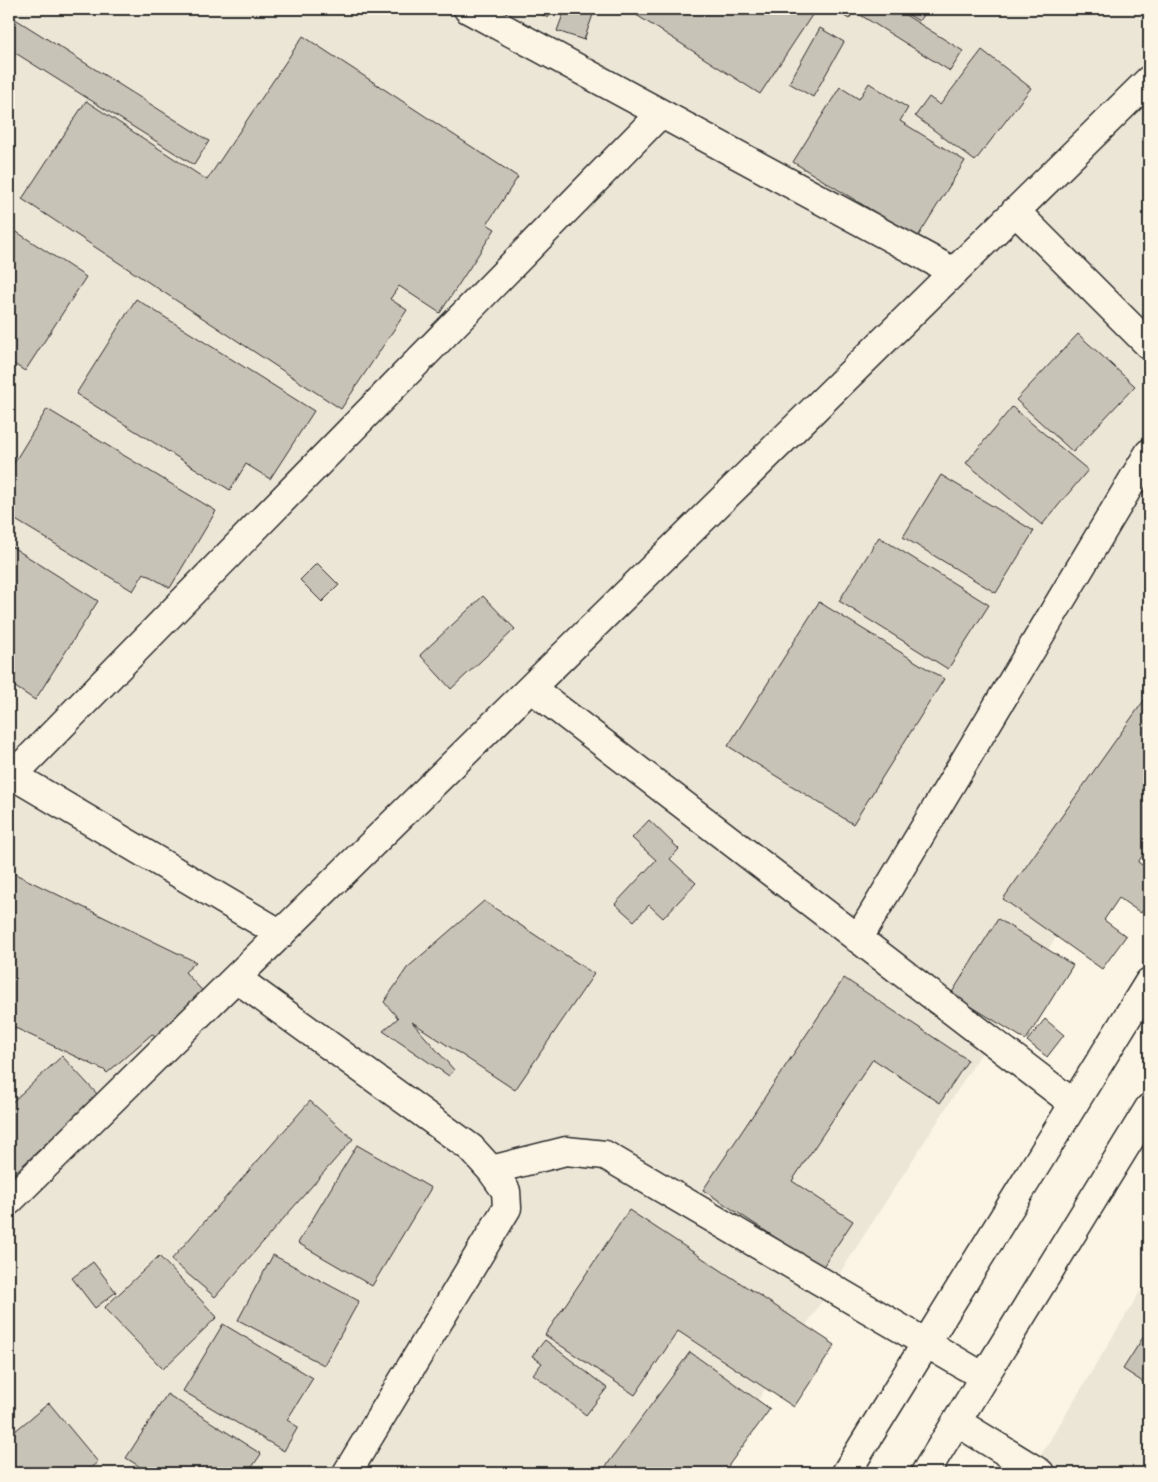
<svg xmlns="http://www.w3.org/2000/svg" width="1158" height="1482" viewBox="0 0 1158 1482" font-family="Dekko,sans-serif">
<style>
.built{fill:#ece6d7}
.building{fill:#c8c3b7;stroke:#2b2b2b}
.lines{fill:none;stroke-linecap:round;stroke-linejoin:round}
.minor-casing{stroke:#2b2b2b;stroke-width:31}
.minor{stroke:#fcf5e5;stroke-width:28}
</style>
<rect width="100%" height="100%" fill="#fcf5e5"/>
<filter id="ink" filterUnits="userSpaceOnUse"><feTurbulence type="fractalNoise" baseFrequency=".02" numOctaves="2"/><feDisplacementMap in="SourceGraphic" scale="10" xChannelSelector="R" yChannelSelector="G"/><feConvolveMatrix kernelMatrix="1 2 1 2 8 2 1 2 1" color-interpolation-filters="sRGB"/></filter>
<g filter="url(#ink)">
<path class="built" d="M9 9H1149V793L711 1473H9Z
M1149 1277V1473H1030Z"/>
<path class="building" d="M532 9H553L548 18Z
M565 9H595L584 40 557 31Z
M627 9H816L760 94Z
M833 9H896L963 51 950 71 854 11 849 19Z
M899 9H927L919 21Z
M9 15 209 141 194 165 9 49Z
M820 28 844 42 813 97 789 83Z
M303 36 518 177 487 224 495 229 440 313 399 286 390 299 407 310 341 409 22 199 86 101 207 180Z
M982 50 1031 88 975 161 915 116 929 97 940 105Z
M869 83 908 108 900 121 965 161 917 238 793 162 840 87 859 99Z
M9 227 86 277 25 371 9 361Z
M136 299 314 411 270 479 246 464 230 490 76 394Z
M1078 334 1135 386 1073 452 1016 400Z
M1012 407 1088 470 1042 525 966 463Z
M47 409 216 511 170 588 144 573 133 591 9 516V471Z
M941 475 1034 531 996 593 903 537Z
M879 537 989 605 948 669 839 601Z
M9 545 98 601 35 700 9 683Z
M317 563 339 585 322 602 300 580Z
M483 596 515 629 451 689 420 655Z
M819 602 944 679 853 824 728 746Z
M1147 696 1149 698V847L1138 862 1149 870V901L1141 913 1119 898 1104 920 1126 936 1102 969 1003 899Z
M649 820 679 849 670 859 696 883 663 918 649 905 634 921 615 904 656 860 632 838Z
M9 871 196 962 185 972 209 998 162 1039 152 1034 107 1073 104 1070 9 1025Z
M484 901 594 974 515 1090 412 1022 454 1070 449 1076 383 1031 398 1018 384 1002 407 968Z
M998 919 1073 965 1026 1040 951 994Z
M844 978 968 1060 940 1103 873 1059 792 1181 853 1221 822 1268 703 1190Z
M1045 1019 1064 1035 1047 1057 1027 1041Z
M62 1056 98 1095 9 1178V1105Z
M310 1101 353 1139 215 1297 171 1260Z
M357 1145 431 1188 372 1286 298 1243Z
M629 1210 835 1345 794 1407 678 1331 635 1395 545 1335Z
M273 1255 359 1301 324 1365 238 1320Z
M159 1256 217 1317 163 1369 104 1308Z
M93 1262 116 1292 95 1308 72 1278Z
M223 1324 313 1378 287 1420 298 1427 284 1451 183 1391Z
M1149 1328V1386L1123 1369Z
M545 1340 607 1388 586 1415 533 1374 542 1363 532 1356Z
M690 1352 770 1409 723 1473H601Z
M167 1394 261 1454 248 1473H150L126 1458Z
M49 1403 98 1462 84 1473H15L9 1465V1436Z"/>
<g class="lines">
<defs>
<path id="minor" d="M468 9 954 272
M1015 211 1149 345
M531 688 1074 1104
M9 773 281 934
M13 775 660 114
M858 939 1149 453
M236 978 471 1148 491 1170 506 1191 507 1208 347 1473
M491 1170 566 1151 605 1155 984 1377
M9 1201 1149 80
M957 1422 1040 1473
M846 1473 1149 982
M925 1473 1149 1108"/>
</defs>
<use href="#minor" class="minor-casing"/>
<use href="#minor" class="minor"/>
</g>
</g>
<rect width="1158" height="1482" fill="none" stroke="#fcf5e5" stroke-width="30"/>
<rect x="15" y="15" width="1128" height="1452" fill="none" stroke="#2b2b2b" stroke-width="2" filter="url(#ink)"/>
</svg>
